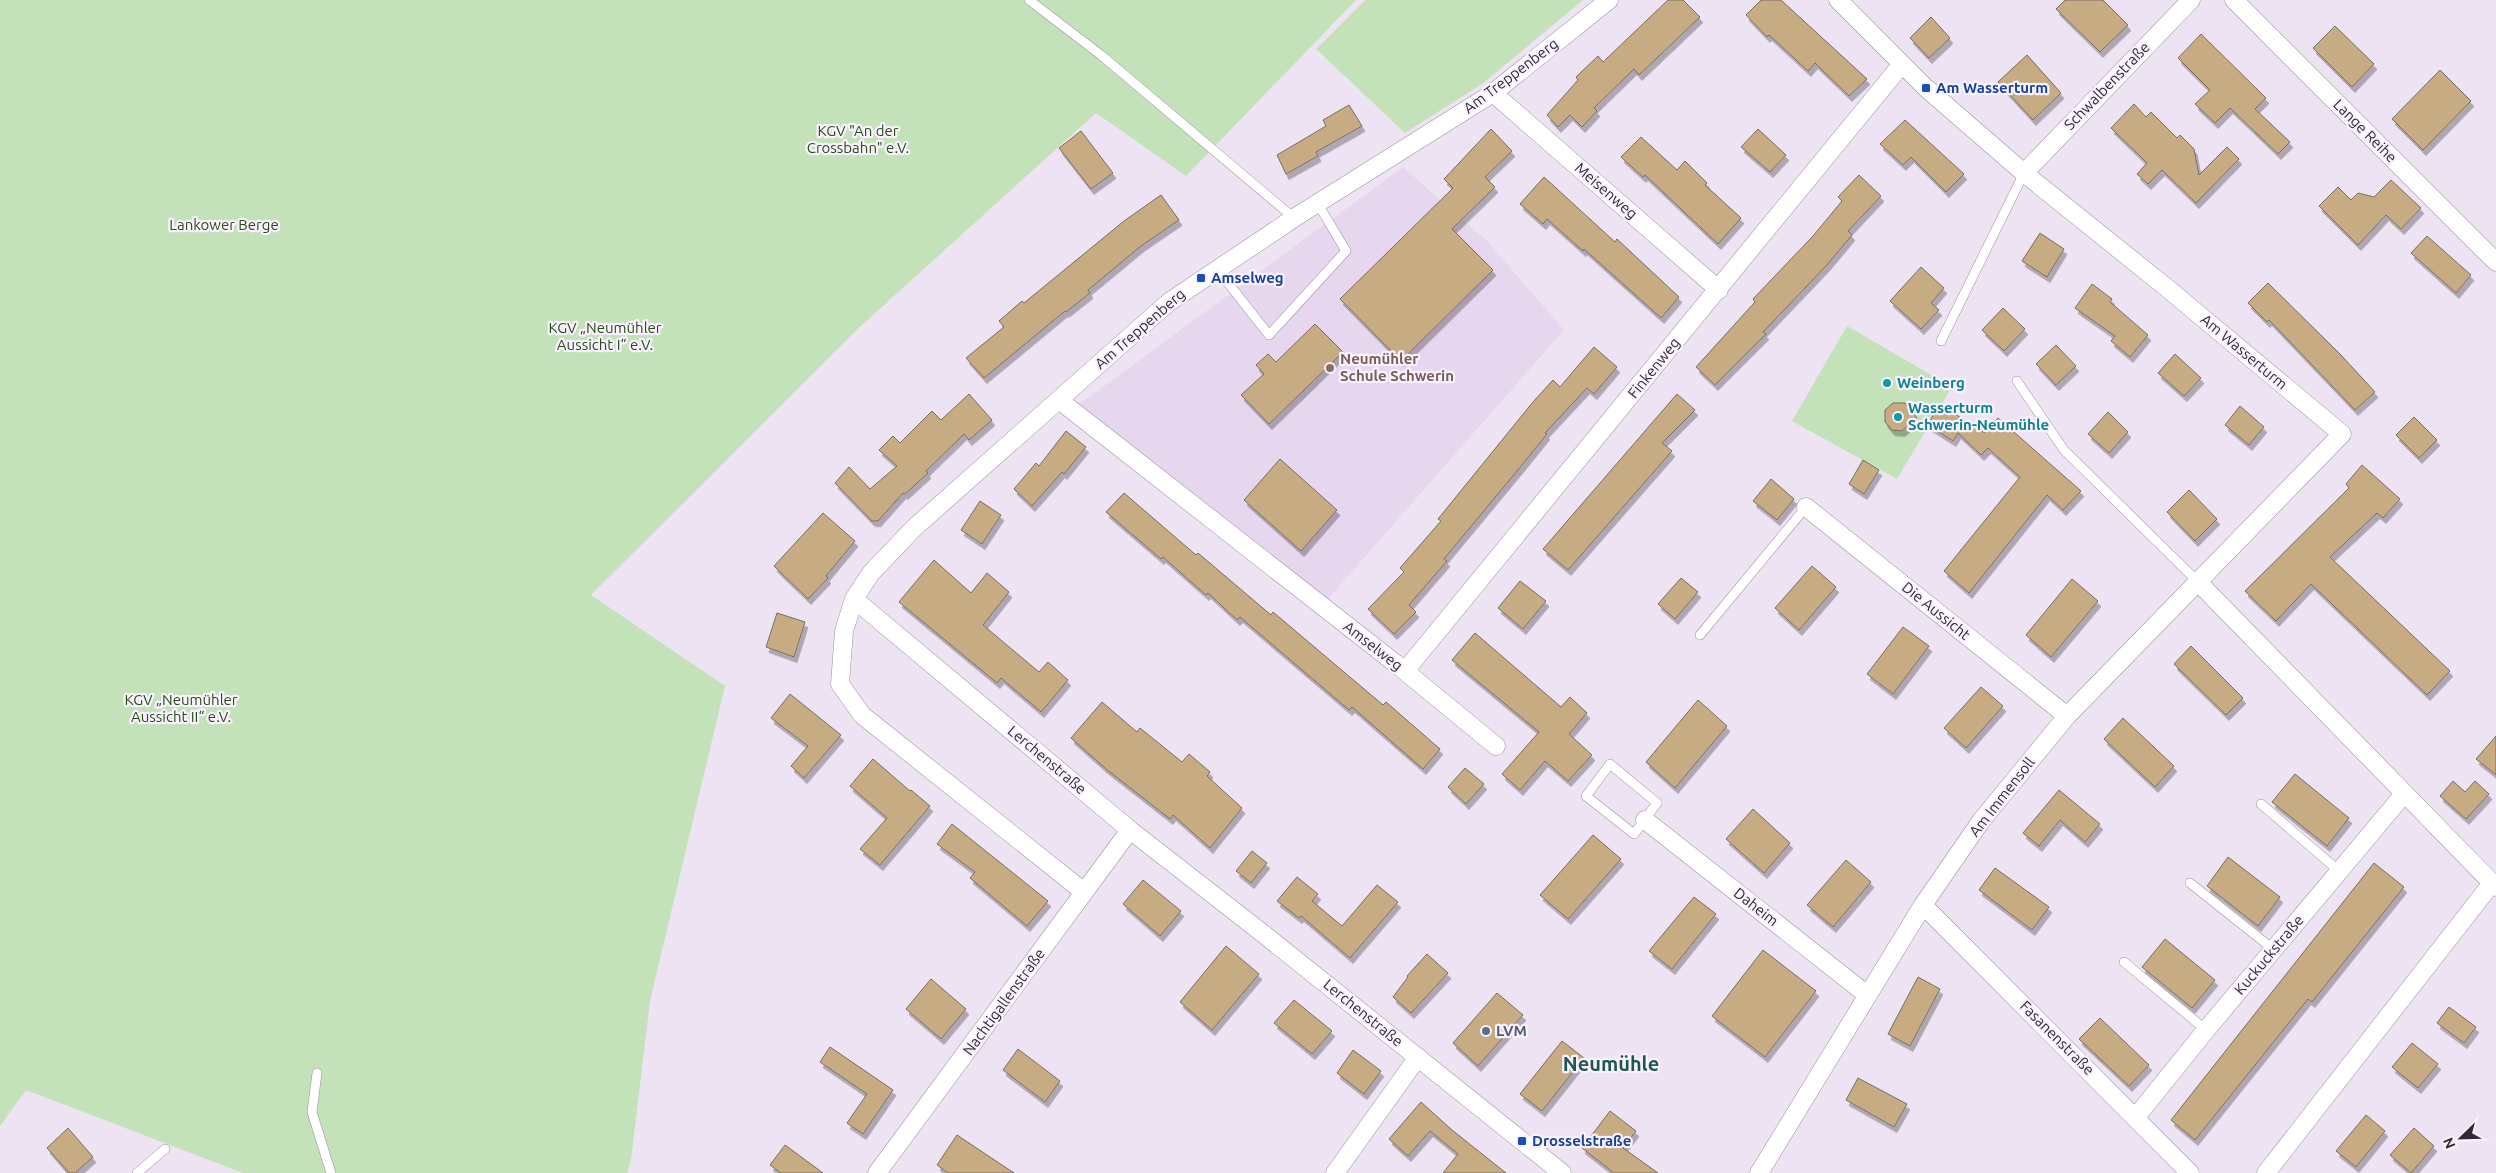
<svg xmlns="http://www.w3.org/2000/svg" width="2496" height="1173" viewBox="0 0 2496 1173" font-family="Ubuntu,sans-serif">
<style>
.built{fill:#e6d6ee}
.green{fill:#c4e2ba}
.building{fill:#c7ab82;stroke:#786e60;filter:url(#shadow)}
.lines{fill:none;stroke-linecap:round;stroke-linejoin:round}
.lane-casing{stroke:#9b91a0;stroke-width:10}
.street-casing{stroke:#9b91a0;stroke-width:19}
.lane{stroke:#fff;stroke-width:9}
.street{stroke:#fff;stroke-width:18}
.transit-dot{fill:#1a4fb4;stroke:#faf1fe;stroke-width:2}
.education-dot{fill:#8d6e63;stroke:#faf1fe;stroke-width:2}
.culture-dot{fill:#0f9aa8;stroke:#faf1fe;stroke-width:2}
.service-dot{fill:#5c6f8a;stroke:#faf1fe;stroke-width:2}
.labels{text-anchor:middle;stroke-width:4.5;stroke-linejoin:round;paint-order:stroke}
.street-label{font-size:15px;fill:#2f2b32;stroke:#faf1fe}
.transit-label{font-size:15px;font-weight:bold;fill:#164399;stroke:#faf1fe;text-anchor:start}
.park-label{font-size:15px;fill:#264e17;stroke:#faf1fe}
.education-label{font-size:15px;font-weight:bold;fill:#785e54;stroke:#faf1fe;text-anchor:start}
.culture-label{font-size:15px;font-weight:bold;fill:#0d838f;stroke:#faf1fe;text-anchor:start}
.service-label{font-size:15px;font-weight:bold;fill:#4e5e75;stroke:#faf1fe;text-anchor:start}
.district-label{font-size:20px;font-weight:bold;fill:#1d5751;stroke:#faf1fe}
</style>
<defs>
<filter id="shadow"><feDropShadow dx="3" dy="5.5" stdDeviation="0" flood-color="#0004"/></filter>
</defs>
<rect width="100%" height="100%" fill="#eee3f3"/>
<path class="built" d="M1403 167 1488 242 1564 330 1326 601 1077 406Z"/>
<path class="green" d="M0 0H1356L1186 176 1096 113 863 324 591 595 725 686 650 1001 631 1160 627 1173H243L26 1090 0 1126Z
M1365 0H1583L1482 84 1405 133 1316 49Z
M1847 326 1952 387 1897 479 1792 421Z"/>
<path class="building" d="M1668 0H1683L1700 17 1639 75 1634 69 1594 108 1597 111 1582 127 1570 115 1558 127 1547 115 1578 80 1576 77 1598 56 1603 62Z
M1761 0H1781L1867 79 1849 96 1815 63 1808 71 1769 35 1767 37 1746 15Z
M2065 0H2103L2128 25 2100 52 2056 9Z
M1931 17 1950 38 1929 58 1910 38Z
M2335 26 2374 64 2352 87 2313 48Z
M2201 34 2266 98 2255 109 2290 142 2278 154 2230 108 2215 123 2195 104 2210 90 2178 58Z
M2027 55 2061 93 2033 120 1998 82Z
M2440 70 2471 101 2423 150 2392 119Z
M2134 104 2146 117 2151 112 2177 138 2180 135 2194 149 2199 175 2227 147 2239 159 2196 203 2162 170 2148 184 2137 174 2147 163 2111 128Z
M1349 105 1362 126 1316 152 1318 156 1286 174 1277 155 1326 126 1323 120Z
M1905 120 1964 174 1946 192 1911 157 1903 165 1880 144Z
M1491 129 1512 151 1485 177 1495 187 1452 229 1493 270 1401 361 1340 299 1453 188 1444 179Z
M1758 129 1786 155 1770 172 1741 147Z
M1081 131 1113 173 1091 189 1059 148Z
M1641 137 1677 170 1685 161 1707 183 1705 185 1741 218 1718 244 1645 175 1643 177 1621 157Z
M1859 175 1881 196 1848 231 1852 235 1826 266 1763 332 1766 334 1715 385 1696 367 1755 302 1753 299 1813 236 1842 201 1838 197Z
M1544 177 1615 242 1617 239 1679 297 1661 318 1584 249 1583 251 1547 219 1543 224 1520 204Z
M2391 180 2421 208 2401 229 2386 215 2358 245 2319 206 2338 187 2351 200 2358 193 2374 197Z
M1161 195 1179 220 1141 246 1088 290 1090 293 1066 312 1065 311 984 378 966 358 1004 327 999 321 1022 301 1024 303 1124 221Z
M2040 233 2064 249 2047 277 2022 261Z
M2427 236 2471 275 2456 293 2411 253Z
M1921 267 1944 288 1931 303 1939 310 1921 329 1890 301Z
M2268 283 2340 354 2375 392 2355 410 2269 320 2267 322 2248 303Z
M2092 284 2112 299 2110 302 2148 335 2130 357 2111 341 2115 336 2075 308Z
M2003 308 2025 329 2004 351 1982 330Z
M1315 324 1343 352 1269 424 1241 395 1264 374 1256 365 1268 354 1276 362Z
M2056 345 2076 366 2056 385 2036 364Z
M1594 347 1617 367 1594 394 1587 388 1545 433 1547 434 1522 465 1444 559 1447 561 1409 605 1416 612 1394 634 1368 609 1404 572 1400 568 1441 521 1438 519 1533 402 1553 380 1560 387Z
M2175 354 2201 378 2184 396 2158 373Z
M969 394 992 420 969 440 964 434 926 471 928 473 905 494 903 493 878 521H872L835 483 849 467 870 489 897 466 879 450 893 436 900 443 932 411 941 420Z
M1677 394 1695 410 1662 443 1672 451 1568 570 1543 549Z
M1893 403H1905L1917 418 1902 431 1892 430 1885 422V410Z
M1939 404 1985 433 1998 418 2081 491 2063 510 2047 495 1969 593 1944 571 2020 477 1988 448 1981 455 1958 433 1953 441 1928 425Z
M2240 406 2264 427 2249 445 2225 425Z
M2108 412 2128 432 2109 453 2088 434Z
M2414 417 2437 440 2419 458 2396 435Z
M1066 431 1086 447 1064 474 1062 472 1032 506 1014 489 1036 463 1039 466Z
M1280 459 1337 510 1301 551 1244 500Z
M1863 460 1879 470 1864 494 1849 484Z
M2362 465 2400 499 2383 518 2377 513 2330 557 2450 671 2427 695 2311 584 2276 621 2245 591 2349 488 2346 484Z
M1771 479 1794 499 1777 520 1753 501Z
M2189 490 2217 519 2195 541 2167 512Z
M1124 493 1196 555 1198 553 1271 615 1273 612 1383 705 1386 702 1440 749 1423 769 1352 707 1349 710 1240 617 1237 620 1208 593 1206 595 1163 557 1161 559 1106 512Z
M980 501 1001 515 982 544 961 530Z
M823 513 855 541 826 576 828 578 808 599 774 566Z
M934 560 971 593 987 573 1009 592 983 625 1039 672 1048 662 1068 680 1041 712 1001 678 997 683 899 602Z
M1812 566 1836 587 1799 630 1775 608Z
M1681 578 1698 592 1675 619 1658 604Z
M2072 579 2098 601 2051 657 2026 635Z
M1520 581 1546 601 1523 629 1498 608Z
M777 613 805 622 794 657 766 647Z
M1903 627 1929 646 1893 694 1867 674Z
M1475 633 1561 707 1570 697 1587 713 1569 734 1592 755 1568 781 1545 761 1520 790 1502 774 1539 732 1452 660Z
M2191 646 2243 698 2226 715 2174 664Z
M1981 687 2003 706 1966 748 1944 728Z
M790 694 841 735 804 778 791 766 808 746 771 718Z
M1698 700 1727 726 1675 788 1646 762Z
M1102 702 1137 732 1140 728 1182 762 1189 754 1210 772 1207 776 1242 808 1210 848 1173 815 1170 819 1106 769 1071 738Z
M2123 718 2174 766 2155 787 2104 739Z
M2496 736V775L2476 759Z
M873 759 910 791 911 790 930 806 880 865 860 849 887 818 850 786Z
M1465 768 1484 784 1466 804 1448 787Z
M2295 774 2349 818 2327 846 2272 802Z
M2453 781 2465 792 2475 781 2489 794 2466 819 2440 796Z
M2059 790 2100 824 2085 842 2060 820 2039 846 2023 833Z
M1753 809 1790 843 1764 873 1726 839Z
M952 824 1048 901 1027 926 970 878 975 872 937 844Z
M1593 835 1621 859 1568 919 1540 895Z
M1252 851 1267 863 1251 883 1236 871Z
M2228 857 2280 897 2258 926 2207 886Z
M1846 860 1871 882 1833 927 1807 905Z
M2374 863 2404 887 2312 1002 2308 999 2195 1140 2171 1120Z
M1995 868 2049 907 2032 930 1979 890Z
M1297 877 1318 894 1312 901 1342 926 1377 885 1398 902 1350 958 1301 916 1299 918 1277 901Z
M1143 880 1181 911 1160 936 1123 904Z
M1694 897 1716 914 1672 969 1649 951Z
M2165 939 2215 980 2192 1008 2142 967Z
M1226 946 1259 974 1212 1030 1180 1002Z
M1763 950 1816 991 1765 1057 1712 1016Z
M1427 954 1448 973 1411 1013 1393 997 1408 977 1407 976Z
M1918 977 1940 989 1910 1046 1888 1034Z
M931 979 966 1009 941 1039 906 1009Z
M1497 993 1523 1015 1478 1066 1453 1043Z
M1294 1000 1332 1031 1312 1054 1274 1023Z
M2449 1007 2476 1027 2464 1043 2437 1023Z
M2100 1018 2149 1065 2129 1086 2079 1039Z
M1562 1041 1584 1058 1542 1111 1520 1094Z
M2412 1043 2438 1064 2418 1088 2392 1067Z
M830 1047 893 1090 863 1134 847 1123 867 1094 820 1062Z
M1018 1049 1060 1081 1045 1102 1003 1070Z
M1353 1050 1381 1071 1364 1094 1337 1073Z
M1858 1078 1907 1104 1894 1127 1846 1100Z
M1421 1102 1452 1130 1506 1173H1443L1458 1154 1430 1131 1408 1156 1389 1139Z
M1610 1111 1636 1131 1623 1148 1658 1173H1614L1582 1148Z
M2366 1115 2385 1131 2356 1167 2336 1151Z
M68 1128 93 1157 75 1173H69L47 1148Z
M2414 1128 2434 1146 2411 1173 2390 1155Z
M957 1135 1014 1173H948L937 1165Z
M785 1145 823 1173H781L770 1165Z"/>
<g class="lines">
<defs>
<path id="lane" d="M1029 0 1101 55 1294 218
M1217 269 1269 335 1346 251 1318 204
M1941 341 2024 173
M2017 381 2064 450 2197 581
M1700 635 1806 507
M1610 764 1657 803 1634 834 1586 796Z
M2261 804 2339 871
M2190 883 2273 949
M2124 962 2206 1030
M317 1073 312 1112 331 1173
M137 1173 165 1149"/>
<path id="street" d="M2234 0 2496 262
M1493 93 1719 290
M2024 173 2191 0
M1059 400 1395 663 1496 746
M1806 507 2067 716
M2197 581 2496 887
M854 599 1130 830 1261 932 1562 1173
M1405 671 1902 64
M1645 820 1866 994
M1084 892 862 715 840 684 844 631 854 599 871 573 914 528 1169 302 1294 218 1493 93 1609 0
M1923 905 2190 1173
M2136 1117 2206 1030 2404 794
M877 1173 1130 830
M1335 1173 1418 1057
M1759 1173 1923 905 1981 821 2067 716 2342 434 2167 288 2024 173 1926 88 1838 0
M2266 1173 2492 883"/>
</defs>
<use href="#lane" class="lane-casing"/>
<use href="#street" class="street-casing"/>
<use href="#lane" class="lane"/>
<use href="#street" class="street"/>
</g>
<g class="transit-dot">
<rect x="1921" y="83" width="10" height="10" rx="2.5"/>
<rect x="1196" y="273" width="10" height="10" rx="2.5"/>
<rect x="1517" y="1136" width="10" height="10" rx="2.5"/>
</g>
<circle class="education-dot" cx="1330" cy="368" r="5"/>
<g class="culture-dot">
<circle cx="1887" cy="383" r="5"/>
<circle cx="1898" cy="417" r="5"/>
</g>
<circle class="service-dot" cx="1486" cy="1031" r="5"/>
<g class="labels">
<g class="street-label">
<text transform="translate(1511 76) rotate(-37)" y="5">Am Treppenberg</text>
<text transform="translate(2107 86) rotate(-46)" y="5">Schwalbenstraße</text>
<text transform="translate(2365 131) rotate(45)" y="5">Lange Reihe</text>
<text transform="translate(1606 191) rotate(41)" y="5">Meisenweg</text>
<text transform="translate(1140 329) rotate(-41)" y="5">Am Treppenberg</text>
<text transform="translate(2244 352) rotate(40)" y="5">Am Wasserturm</text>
<text transform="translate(1654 368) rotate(-51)" y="5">Finkenweg</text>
<text transform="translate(1936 611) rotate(39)" y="5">Die Aussicht</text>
<text transform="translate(1373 646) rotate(38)" y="5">Amselweg</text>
<text transform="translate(1047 760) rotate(40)" y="5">Lerchenstraße</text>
<text transform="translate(2002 797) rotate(-52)" y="5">Am Immensoll</text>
<text transform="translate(1756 907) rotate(38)" y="5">Daheim</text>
<text transform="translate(2269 955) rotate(-50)" y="5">Kuckuckstraße</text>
<text transform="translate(1004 1002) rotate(-54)" y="5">Nachtigallenstraße</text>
<text transform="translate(1363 1013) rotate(39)" y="5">Lerchenstraße</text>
<text transform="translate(2057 1038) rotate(45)" y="5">Fasanenstraße</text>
</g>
<g class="transit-label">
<text x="1936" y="93">Am Wasserturm</text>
<text x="1211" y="283">Amselweg</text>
<text x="1532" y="1146">Drosselstraße</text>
</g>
<g class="park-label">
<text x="858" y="136">KGV "An der<tspan x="858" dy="17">Crossbahn" e.V.</tspan></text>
<text x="224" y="230">Lankower Berge</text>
<text x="605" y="333">KGV „Neumühler<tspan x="605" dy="17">Aussicht I“ e.V.</tspan></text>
<text x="181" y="705">KGV „Neumühler<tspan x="181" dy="17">Aussicht II“ e.V.</tspan></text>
</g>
<g class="education-label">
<text x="1340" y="364">Neumühler<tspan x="1340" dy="17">Schule Schwerin</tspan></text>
</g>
<g class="culture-label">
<text x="1897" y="388">Weinberg</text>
<text x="1908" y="413">Wasserturm<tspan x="1908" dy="17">Schwerin-Neumühle</tspan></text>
</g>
<g class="service-label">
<text x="1496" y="1036">LVM</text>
</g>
<g class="district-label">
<text x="1611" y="1071">Neumühle</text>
</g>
</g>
<g transform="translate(2461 1138) rotate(247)" stroke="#faf1fe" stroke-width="4" paint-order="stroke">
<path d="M0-4L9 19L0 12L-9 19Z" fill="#2f2b32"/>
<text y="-8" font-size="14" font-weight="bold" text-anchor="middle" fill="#2f2b32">N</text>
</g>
</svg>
